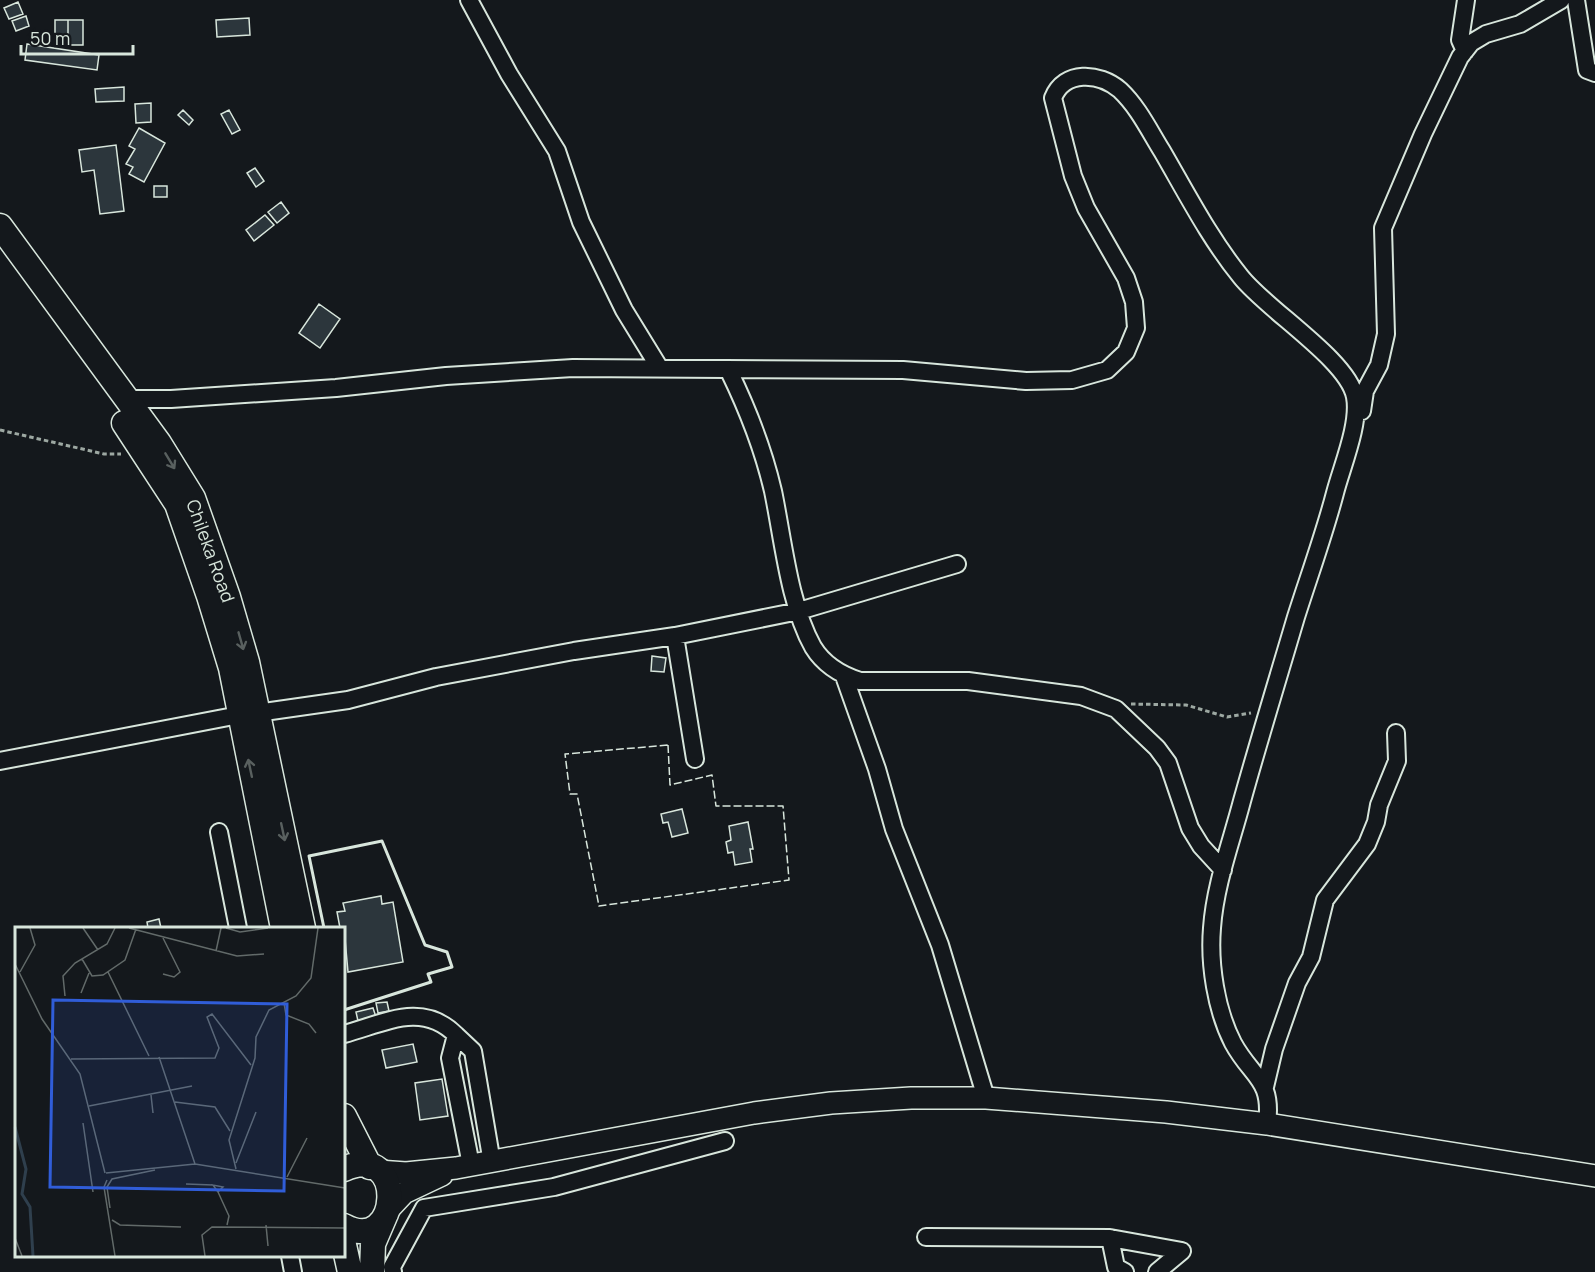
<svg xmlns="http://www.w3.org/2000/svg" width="1595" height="1272" viewBox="0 0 1595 1272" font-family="Manrope,sans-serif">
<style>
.building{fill:#2c363c;stroke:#d8e6dc;stroke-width:1.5}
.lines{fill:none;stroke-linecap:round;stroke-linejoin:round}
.minor-casing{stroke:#d8e6dc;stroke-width:20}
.major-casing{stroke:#d8e6dc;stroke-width:24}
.highway-casing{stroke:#d8e6dc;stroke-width:27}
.path{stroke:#9da8a2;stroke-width:3;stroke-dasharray:4.5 3;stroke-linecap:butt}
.minor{stroke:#14181c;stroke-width:16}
.major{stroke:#14181c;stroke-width:21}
.highway{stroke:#14181c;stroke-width:24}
.fence{stroke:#d8e6dc;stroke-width:1.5;stroke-dasharray:8 3;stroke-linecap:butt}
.wall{stroke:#d8e6dc;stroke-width:3}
.oneway{stroke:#59605f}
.labels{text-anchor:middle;stroke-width:4.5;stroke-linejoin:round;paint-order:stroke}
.street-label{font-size:18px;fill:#d8e6dc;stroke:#14181c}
.inset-river{fill:none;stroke:#2f3f4d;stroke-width:3}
.inset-road{fill:none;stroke:#626a69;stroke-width:1.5}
.view{fill:#305dd8;fill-opacity:0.15;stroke:#305dd8;stroke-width:3}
.inset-edge{fill:none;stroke:#d8e6dc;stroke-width:3}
</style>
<rect width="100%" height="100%" fill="#14181c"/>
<path class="building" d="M18 2 23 14 9 19 4 8Z
M26 16 29 26 16 31 12 21Z
M249 18 250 35 217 37 216 20Z
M55 20H68V45H55Z
M68 20H83V45H68Z
M27 44 99 55 97 70 25 60Z
M124 87V101L96 102 95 89Z
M151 103V122L136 123 135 104Z
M183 110 193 120 189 125 178 115Z
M229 110 240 130 232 134 221 114Z
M139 128 165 143 144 182 129 174 133 167 126 164 135 149 129 146Z
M116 145 124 211 100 214 94 170 82 172 79 150Z
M255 168 264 181 256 187 247 173Z
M154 186H167V197H154Z
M281 202 289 213 277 223 268 212Z
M265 215 274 225 254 241 246 230Z
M319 304 340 319 320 348 299 333Z
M652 656 666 658 664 672 651 671Z
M682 809 688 833 672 837 668 822 663 823 661 814Z
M748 822 753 849H750L752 862 735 865 733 852 728 853 726 842 731 840 729 826Z
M381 896 382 904 393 902 403 962 348 972 344 928H340L337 912 345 911 343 903Z
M159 919 161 928H148L147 922Z
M387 1002 389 1011 378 1013 376 1003Z
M373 1008 376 1017 358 1021 356 1012Z
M413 1044 417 1062 386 1068 382 1050Z
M442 1079 448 1116 420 1120 415 1083Z"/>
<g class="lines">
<defs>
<path id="minor" d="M469 0 509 74 557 151 581 222 624 310 659 367
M1576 0 1587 70 1595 73
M1465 51 1460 40 1466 0
M729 371C748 410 763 448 773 491 783 539 789 604 813 647 824 665 841 675 860 681H968L1081 696 1116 709 1157 748 1168 763 1190 828 1201 846 1223 870
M127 399H171L336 388 446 376 573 368 903 370 1026 381 1072 380 1107 370 1126 352 1136 328 1134 302 1126 278 1086 208 1073 176 1053 98C1064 70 1099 72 1120 90 1138 107 1149 130 1162 151 1187 194 1210 239 1241 277 1267 310 1348 360 1355 397 1360 424 1342 466 1335 493 1324 535 1309 576 1296 617 1278 678 1259 740 1242 801 1231 843 1215 885 1212 928 1209 964 1216 1010 1233 1043 1252 1078 1273 1079 1267 1124
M1362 411 1365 391 1379 365 1386 334 1383 228 1423 134 1460 57 1471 43 1486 34 1520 24 1561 0
M675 636 695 759
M844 676 877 769 894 829 940 945 986 1098
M257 713 348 700 436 677 574 651 675 636 799 611 957 564
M0 761 239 715
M219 832 238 928
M344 1034C385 1023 422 1001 456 1035L450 1058 471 1165
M456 1035 473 1051 492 1163
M1265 1087 1274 1049 1297 983 1311 957 1325 900 1367 844 1376 822 1379 805 1397 761 1396 733
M926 1237 1110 1238
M290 1256 293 1272
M393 1272 392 1267 424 1208 554 1187 725 1141
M1125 1272 1116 1267 1110 1238 1182 1251 1157 1272"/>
<path id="major" d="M378 1171 406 1173 456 1168 754 1113 831 1103 911 1098H986L1166 1112 1267 1124 1595 1176
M389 1209 404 1193 442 1175"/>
<path id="highway" d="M0 226 159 443 193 498 228 597 247 662 303 928
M124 423 177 504 209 596 231 668 283 928
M344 1116 370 1167
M344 1169C408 1140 401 1257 344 1226
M344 1245 350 1272
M372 1272 373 1244 385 1216"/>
</defs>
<use href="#minor" class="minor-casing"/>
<use href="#major" class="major-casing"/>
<use href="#highway" class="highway-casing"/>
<path class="path" d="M0 430 104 454H121
M1131 704 1186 705 1227 717 1251 713"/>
<use href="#minor" class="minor"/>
<use href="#major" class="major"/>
<use href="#highway" class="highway"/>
<path class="fence" d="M668 745 670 785 712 775 716 806H783L789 880 599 906 577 794H570L565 754Z"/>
<path class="wall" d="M324 928 309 856 382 841 425 945 447 952 452 967 428 974 431 982 344 1010"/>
</g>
<defs><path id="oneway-shaft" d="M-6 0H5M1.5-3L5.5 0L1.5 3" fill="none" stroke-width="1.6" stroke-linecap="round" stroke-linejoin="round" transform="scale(1.5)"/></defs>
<g class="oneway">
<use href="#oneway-shaft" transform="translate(170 461) rotate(59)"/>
<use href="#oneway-shaft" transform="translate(241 641) rotate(74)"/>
<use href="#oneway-shaft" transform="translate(250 768) rotate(-102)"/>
<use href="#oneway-shaft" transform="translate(283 832) rotate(78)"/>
</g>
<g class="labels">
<g class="street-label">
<text transform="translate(210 551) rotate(70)" y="6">Chileka Road</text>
</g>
</g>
<g transform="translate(15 927)">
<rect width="330" height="330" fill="#14181c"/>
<path class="inset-river" d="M0 200 11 242 7 267 15 280 18 329"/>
<path class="inset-road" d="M68 1 83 23M114 1 222 29 249 27M211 1 225 5 253 1M201 24 206 1M67 32 77 49 88 48 110 33 121 2M0 37 27 92 65 147 90 246M5 45 20 18 15 1M93 45 134 129M148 47 159 50 165 45 148 11M66 66 74 46M50 69 48 49 60 36 92 17 100 1M269 76 271 88 294 97 301 106M144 130 180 237M56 132 200 131 204 121 192 90 197 87 236 138M136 168 138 186M160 175 200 180 215 204M74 179 177 159M68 196 78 265M221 236 241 185M221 242 214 213 240 131 241 110 254 83 281 69 296 51 303 1M91 246 180 237 330 261M272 250 292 211M92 253 89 260 100 329M171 257 198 258M203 265 198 258 208 260 203 265 214 289 212 298M95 281 92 260 97 252 140 243M97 293 105 298 166 300M251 298 253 319M0 311 7 329M190 329 187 308 197 300 330 301"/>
<path class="view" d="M38 73 272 77 269 264 35 260Z"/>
<rect width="330" height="330" class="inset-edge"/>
</g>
<path d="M21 45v9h112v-9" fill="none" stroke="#d8e6dc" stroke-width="3"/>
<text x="30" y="45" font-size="18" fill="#d8e6dc" stroke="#14181c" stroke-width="4.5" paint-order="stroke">50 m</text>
</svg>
